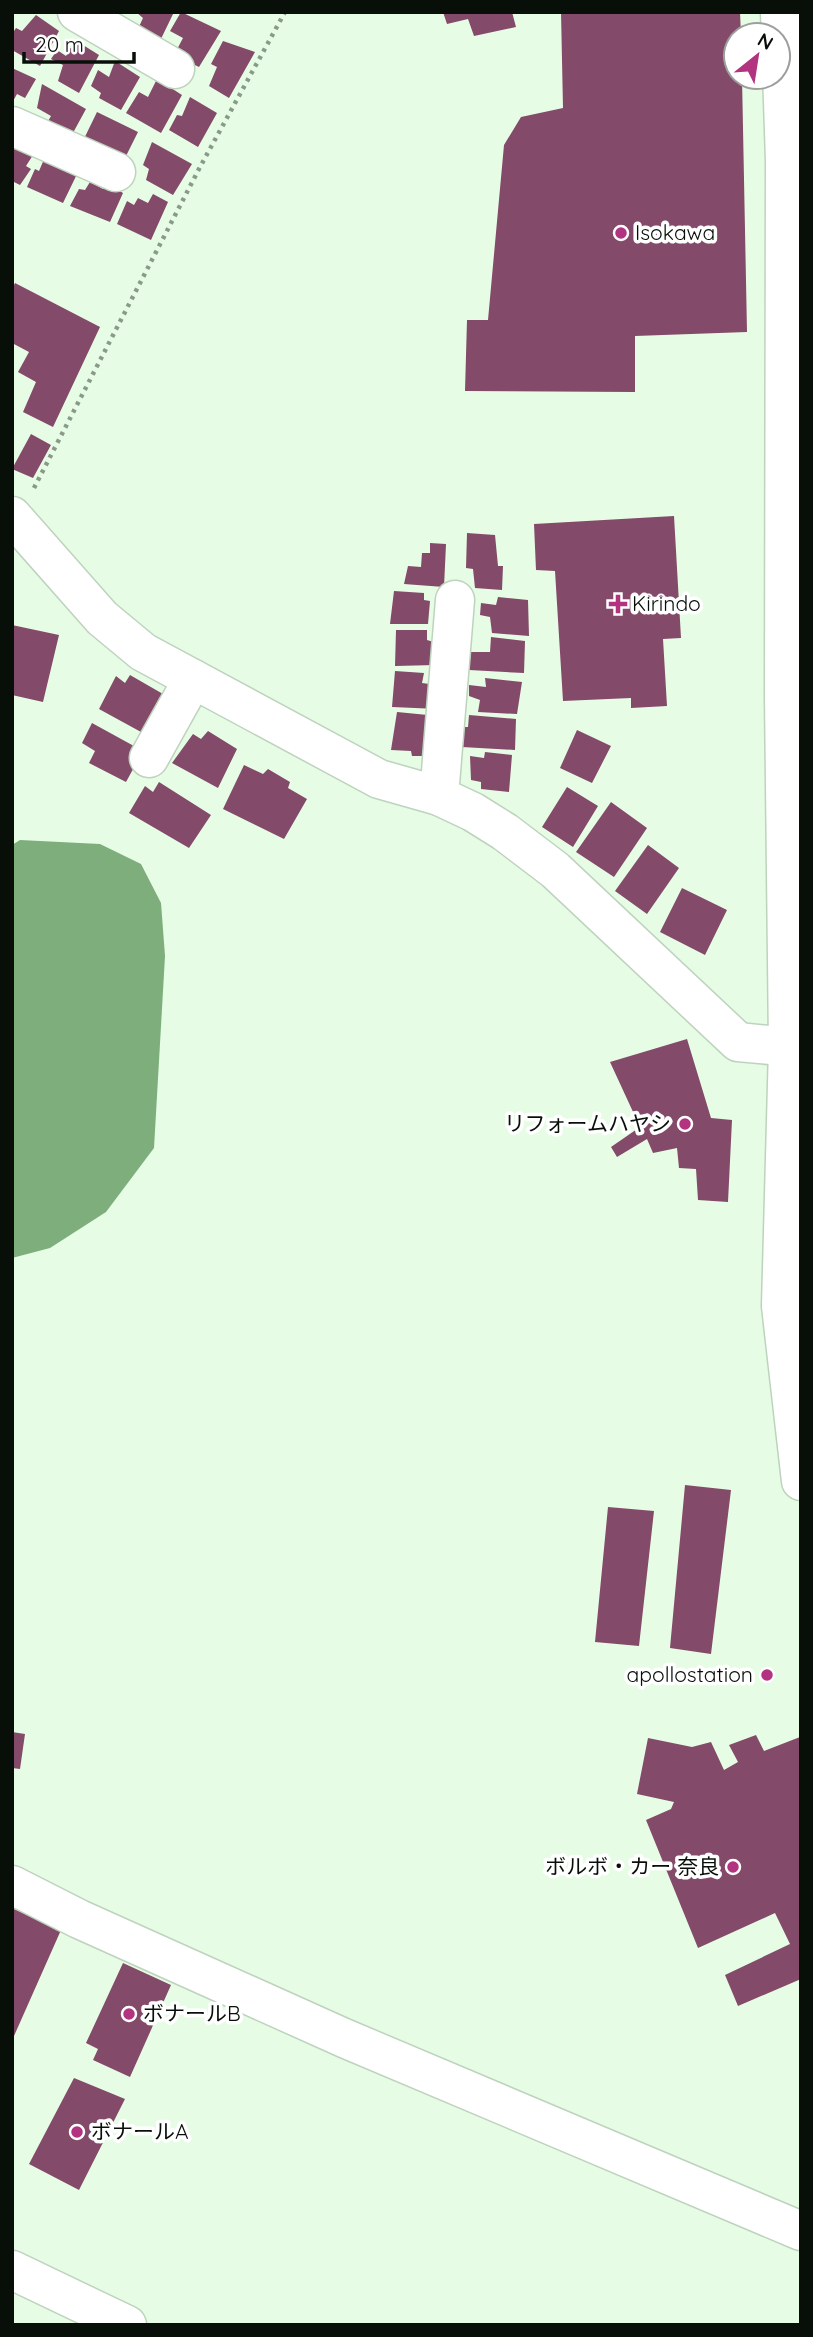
<svg xmlns="http://www.w3.org/2000/svg" width="813" height="2337" viewBox="0 0 813 2337" font-family="Quicksand,'Noto Sans JP',sans-serif">
<style>
.water{fill:#7dae7c}
.building{fill:#834a69}
.lines{fill:none;stroke-linecap:round;stroke-linejoin:round}
.street-casing{stroke:#bed3bd;stroke-width:41}
.secondary-casing{stroke:#bed3bd;stroke-width:41}
.path{stroke:#8a9a89;stroke-width:4.5;stroke-dasharray:3.5 5;stroke-linecap:butt}
.street{stroke:#fff;stroke-width:38}
.secondary{stroke:#fff;stroke-width:38}
.poi-dot{fill:#b23380;stroke:#fff;stroke-width:2.5}
.labels{text-anchor:middle;stroke-width:7;stroke-linejoin:round;paint-order:stroke}
.poi-label{font-size:21px;fill:#080f08;stroke:#fff;text-anchor:start}
</style>
<rect width="100%" height="100%" fill="#e6fce5"/>
<path class="water" d="M20 840 100 844 141 864 161 903 165 956 154 1148 106 1212 50 1248 12 1258V845Z"/>
<path class="building" d="M136 12H174L159 43 137 31 143 18Z
M181 12 221 31 199 67 174 55 183 38 170 31Z
M443 12H512L516 27 474 36 468 19 447 24Z
M561 12H740L741 35H736V77H742L747 332 635 336V392L465 391 467 320H488L504 145 521 117 563 108Z
M36 15 59 31 40 66 12 50V34L16 28 22 31Z
M75 40 99 55 79 93 58 81 63 65 51 59 57 50 66 56Z
M223 41 255 52 229 98 209 86 217 67 211 64Z
M115 61 140 77 121 110 99 98 101 93 91 86 98 70 109 77Z
M12 68 36 79 25 98 17 94 12 103Z
M157 79 182 95 161 133 126 113 139 92 148 97Z
M42 84 86 109 68 142 43 130 51 116 37 108Z
M190 97 217 113 198 147 169 130 177 115 182 116Z
M97 112 138 132 126 156 107 149 80 147Z
M152 142 192 164 173 195 146 180 149 169 143 165Z
M12 144 33 155 26 166 31 169 20 185 12 181Z
M45 157 79 170 63 203 27 187 35 169 39 171Z
M90 182 103 189 107 183 123 193 110 222 70 206 79 189 85 190Z
M153 194 168 202 151 240 117 224 127 201 134 205 138 198 148 203Z
M15 283 100 327 53 427 23 412 36 382 18 372 29 352 12 343V289Z
M31 434 51 445 33 478 12 469Z
M674 516 681 638 663 639 667 706 631 708V698L563 701 555 571 536 570 534 524Z
M467 533 495 535 498 566H503L502 590 475 588 473 569 466 568Z
M430 543 446 544 444 587 404 584 408 566 421 567 422 553H430Z
M394 591 424 593V600L430 601 428 624H390Z
M498 597 528 600 529 636 492 633 490 617 480 615 481 603 496 605Z
M12 625 59 635 43 702 12 695Z
M396 630H427V640L437 643 435 665 395 666Z
M491 637 525 641 524 673 469 670 471 652H490Z
M395 671 424 673 422 683 437 685 438 709 392 707Z
M130 675 163 694 141 732 99 709 116 676 125 683Z
M485 678 522 682 517 714 478 712 480 700 469 696V685L486 687Z
M397 712 438 716 439 740 423 741V756H412L411 751 391 750Z
M469 715 516 719 515 750 462 747V727H468Z
M92 723 143 751 126 782 89 763 95 751 82 743Z
M577 730 611 746 592 783 560 768Z
M208 731 237 749 218 788 172 763 193 734 201 739Z
M485 752 512 755 509 792 481 789V782L471 780 470 756 484 758Z
M244 765 263 774 268 769 290 782 288 788 307 799 284 839 223 809Z
M159 782 211 815 189 848 129 813 145 786 153 792Z
M567 787 598 806 573 847 542 827Z
M611 802 647 828 614 877 576 852Z
M648 845 679 868 647 914 615 891Z
M682 888 727 910 705 955 660 932Z
M687 1039 711 1118 732 1120 728 1202 698 1200 696 1169 679 1168 677 1148 653 1153 647 1139 617 1157 611 1147 640 1127 610 1062Z
M685 1485 731 1490 711 1654 670 1648Z
M608 1507 654 1511 639 1646 595 1642Z
M12 1732 25 1734 20 1769 12 1768Z
M756 1735 764 1751 800 1737 801 1740V1979L738 2006 725 1975 790 1944 775 1913 698 1948 646 1820 671 1809 674 1802 637 1794 648 1738 692 1747 711 1742 724 1770 738 1762 729 1745Z
M14 1909 61 1930 14 2036 12 2035Z
M123 1963 171 1985 130 2077 93 2060 98 2049 86 2043Z
M74 2078 125 2099 79 2190 29 2164Z"/>
<g class="lines">
<defs>
<path id="street" d="M77 12 175 69
M12 126 116 172
M149 758 193 679
M439 796 455 600
M12 1885 79 1919 344 2038 801 2231
M12 2270 127 2325"/>
<path id="secondary" d="M780 12 785 161 784 697 788 1047 781 1306 801 1481
M12 516 102 618 143 652 379 779 439 796 473 812 505 832 555 870 738 1042 801 1048"/>
</defs>
<use href="#street" class="street-casing"/>
<use href="#secondary" class="secondary-casing"/>
<path class="path" d="M34 488 200 167 285 12"/>
<use href="#street" class="street"/>
<use href="#secondary" class="secondary"/>
</g>
<g class="poi-dot">
<circle cx="621" cy="233" r="7"/>
<path d="M614.5 593.5h7v7h7v7h-7v7h-7v-7h-7v-7h7z"/>
<circle cx="685" cy="1124" r="7"/>
<circle cx="767" cy="1675" r="7"/>
<circle cx="733" cy="1867" r="7"/>
<circle cx="129" cy="2014" r="7"/>
<circle cx="77" cy="2132" r="7"/>
</g>
<g class="labels">
<g class="poi-label">
<text x="635" y="240">Isokawa</text>
<text x="632" y="611">Kirindo</text>
<text x="671" y="1131" text-anchor="end">リフォームハヤシ</text>
<text x="753" y="1682" text-anchor="end">apollostation</text>
<text x="719" y="1874" text-anchor="end">ボルボ・カー 奈良</text>
<text x="143" y="2021">ボナールB</text>
<text x="91" y="2139">ボナールA</text>
</g>
</g>
<rect width="813" height="2337" fill="none" stroke="#080f08" stroke-width="28"/>
<g transform="translate(757 56) rotate(30)"><circle r="33" fill="#ffffff" stroke="#9c9f9c" stroke-width="2"/>
<path d="M0-5L12 26L0 18L-12 26Z" fill="#b23380"/>
<text y="-10" font-size="19" font-weight="bold" text-anchor="middle" fill="#080f08">N</text>
</g>
<path d="M24 52v10h110v-10" fill="none" stroke="#080f08" stroke-width="3.5"/>
<text x="35" y="52" font-size="21" fill="#080f08" stroke="#ffffff" stroke-width="5" paint-order="stroke">20 m</text>
</svg>
